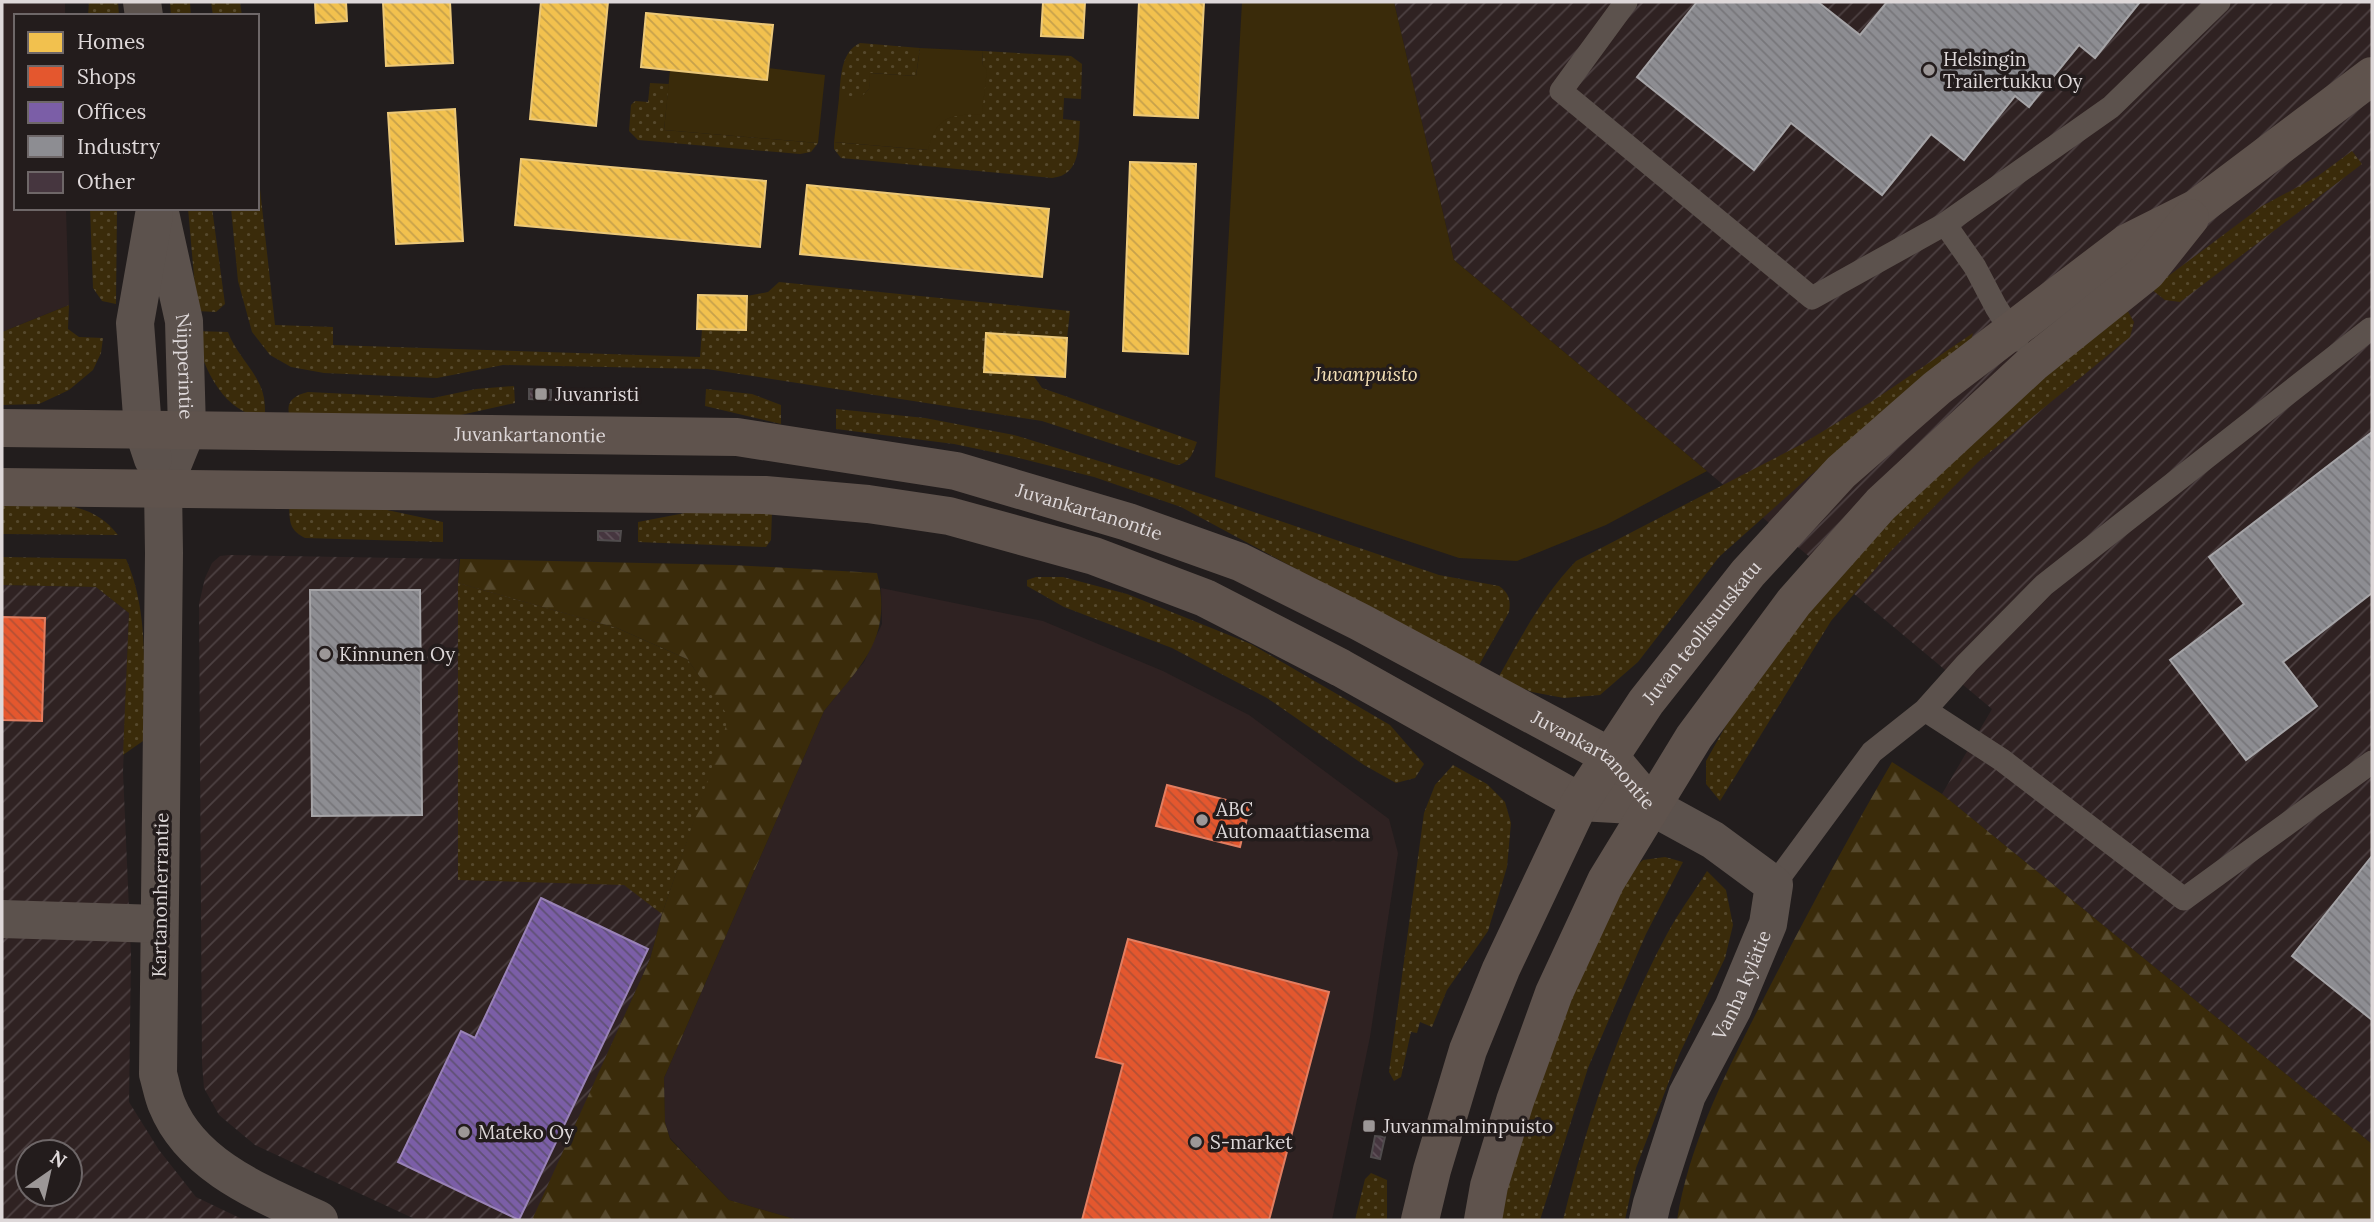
<svg xmlns="http://www.w3.org/2000/svg" width="2374" height="1222" viewBox="0 0 2374 1222" font-family="Lora,serif">
<style>
.built{fill:#2f2222}
.industrial{fill:url(#industrial-furrows);fill-rule:evenodd}
.grass{fill:url(#grass-dots)}
.forest{fill:url(#forest-firs)}
.park{fill:#3a2b0a}
.homes{fill:url(#homes-back-hatch);stroke:#ecc878;stroke-width:2}
.shops{fill:url(#shops-back-hatch);stroke:#e27e61;stroke-width:2}
.offices{fill:url(#offices-back-hatch);stroke:#9983b6;stroke-width:2}
.industry{fill:url(#industry-back-hatch);stroke:#a5a4a7;stroke-width:2}
.building{fill:url(#building-back-hatch);stroke:#504c4d;stroke-width:2}
.lines{fill:none;stroke-linecap:round;stroke-linejoin:round}
.service{stroke:#5c524d;stroke-width:23}
.minor{stroke:#5c524d;stroke-width:38}
.tertiary{stroke:#5c524d;stroke-width:38}
.secondary{stroke:#5f534d;stroke-width:38}
.poi-dot{fill:#9c9797;stroke:#231c1c;stroke-width:2.5}
.labels{text-anchor:middle;stroke-width:7;stroke-linejoin:round;paint-order:stroke}
.poi-label{font-size:19px;fill:#ded8d9;stroke:#231c1c;text-anchor:start}
.street-label{font-size:19px;fill:#ded8d9;stroke:#231c1c}
.park-label{font-size:19px;font-style:italic;fill:#f6e1b7;stroke:#231c1c}
</style>
<defs>
<pattern id="industrial-furrows" width="10" height="10" patternUnits="userSpaceOnUse" patternTransform="scale(1.75)"><rect width="10" height="10" fill="#2f2222"/><path d="M-1 1l2-2M0 10L10 0M9 11l2-2" fill="none" stroke="#4d4142"/></pattern>
<pattern id="grass-dots" width="8" height="8" patternUnits="userSpaceOnUse" patternTransform="scale(1.75)"><rect width="8" height="8" fill="#3a2b0a"/><path d="M2 2h.1M6 6h.1" fill="none" stroke="#56492d" stroke-width="1.8" stroke-linecap="round"/></pattern>
<pattern id="forest-firs" width="22" height="20" patternUnits="userSpaceOnUse" patternTransform="scale(1.75)"><rect width="22" height="20" fill="#3a2b0a"/><path d="M5 1l3.5 6h-7zM16 11l3.5 6h-7z" fill="#56492d"/></pattern>
<pattern id="homes-back-hatch" width="6" height="6" patternUnits="userSpaceOnUse" patternTransform="scale(1.75)"><rect width="6" height="6" fill="#f2c14e"/><path d="M-1 5l2 2M0 0l6 6M5-1l2 2" fill="none" stroke="#c6a14b"/></pattern>
<pattern id="shops-back-hatch" width="6" height="6" patternUnits="userSpaceOnUse" patternTransform="scale(1.75)"><rect width="6" height="6" fill="#e4572e"/><path d="M-1 5l2 2M0 0l6 6M5-1l2 2" fill="none" stroke="#b45034"/></pattern>
<pattern id="offices-back-hatch" width="6" height="6" patternUnits="userSpaceOnUse" patternTransform="scale(1.75)"><rect width="6" height="6" fill="#7b5ea7"/><path d="M-1 5l2 2M0 0l6 6M5-1l2 2" fill="none" stroke="#5f5074"/></pattern>
<pattern id="industry-back-hatch" width="6" height="6" patternUnits="userSpaceOnUse" patternTransform="scale(1.75)"><rect width="6" height="6" fill="#8d8d92"/><path d="M-1 5l2 2M0 0l6 6M5-1l2 2" fill="none" stroke="#77767a"/></pattern>
<pattern id="building-back-hatch" width="6" height="6" patternUnits="userSpaceOnUse" patternTransform="scale(1.75)"><rect width="6" height="6" fill="#46363f"/><path d="M-1 5l2 2M0 0l6 6M5-1l2 2" fill="none" stroke="#60525a"/></pattern>
</defs>
<rect width="100%" height="100%" fill="#221d1d"/>
<path class="built" d="M2 2H65V16H16V208H66L69 305 2 332Z
M881 588 1043 621 1163 671 1249 715 1389 819 1398 853 1370 1037 1332 1220H798L729 1200 670 1138 665 1122 664 1078 824 711 864 662 882 624Z"/>
<path class="industrial" d="M1394 2H2372V1144L1942 794 1992 709 1454 260Z
M230 555 459 559 458 582 617 628 662 914 650 959 533 1220H417L255 1145 219 1115 204 1088 202 1064 199 604 205 578 212 563 220 556Z
M2 585 96 587 129 613 123 772 131 955 129 1102 159 1150 196 1197 244 1220H2ZM28 1152H70V1194H28Z"/>
<path class="grass" d="M89 2H118L119 16H88Z
M170 2H190L191 16H171Z
M211 2H240L242 16H213Z
M860 43 920 48 916 76 871 73 869 89 860 99 839 98C841 79 840 52 860 43Z
M983 51 1071 56 1082 64 1081 99 1064 98 1063 119 1080 121C1078 144 1082 175 1052 178L841 158 834 149V142L927 150 931 135 940 122 955 115 982 66Z
M650 83 669 84 664 130 818 143 811 152 800 154 638 140 629 131 631 105 635 101 648 102Z
M2352 151 2362 164 2180 302 2165 300 2151 289 2262 206 2318 176Z
M257 162 275 325 333 327V345L700 357 702 329 746 330 747 296 768 292 779 282 1070 311 1067 338 986 333 984 372 1033 375 1042 388 1197 442C1193 453 1190 463 1177 465L1042 421 707 369 503 365 437 378 324 373 291 367 270 355 252 332 238 281 231 208H257Z
M90 208H117L116 304 102 301 93 288Z
M188 208H212L225 304 216 312 197 311Z
M69 305 68 329 79 337 103 338 101 353 93 370 69 390 39 404 2 405V332Z
M2126 308 2134 322 2130 337 1978 462 1889 553 1831 621 1720 801 1706 784V761L1737 706 1818 600 1920 487 2000 413Z
M195 331 228 332C236 355 260 374 264 398 265 404 265 410 265 416 224 417 201 364 195 331Z
M1973 333 1970 344 1960 358 1812 474 1719 557 1638 662 1600 695 1564 698 1532 692 1498 678C1521 637 1543 595 1576 561L1802 444 1871 402Z
M514 386 515 403 434 421 291 420C284 403 292 396 308 392L433 398 476 389Z
M706 389 752 394 781 405V424L705 406Z
M836 409 925 418 1014 435 1154 478 1439 575 1499 586C1509 593 1511 600 1509 612L1478 667 1181 507 1094 477 1011 456 954 444 836 429Z
M2 501C44 503 90 498 118 535L2 534Z
M289 503 364 505 443 522V542L305 538C288 529 290 521 289 503Z
M711 508 772 512 771 540 766 547 638 542V522Z
M2 557 126 559C151 616 143 681 143 741L123 755 129 613 96 587 2 585Z
M1036 577H1063L1127 594 1251 644 1390 725 1424 764 1415 778 1396 783 1364 765 1267 698 1172 648 1064 607 1027 586V580Z
M458 583 617 628 687 659 730 717 662 914 624 885 458 880Z
M1453 765 1487 784 1505 802 1511 823 1507 867 1488 931 1447 990 1432 1027 1420 1022 1417 1033 1411 1032 1401 1077 1394 1081 1389 1072 1424 813 1435 785Z
M1665 857 1683 862 1646 934 1588 1068 1540 1220H1494L1546 1048 1625 876 1643 860Z
M1707 871 1726 890 1733 925 1725 958 1679 1055 1636 1168 1625 1220H1563C1587 1122 1619 1023 1667 934 1678 913 1694 892 1707 871Z
M1371 1173 1387 1180V1220H1355L1365 1179Z"/>
<path class="forest" d="M460 559 733 565 877 573C893 638 862 664 824 711L664 1078 665 1122 670 1139 729 1200 798 1220H532L650 959 662 914 729 717 687 659 617 628 458 583Z
M1892 762 1942 794 2372 1144V1220H1677C1690 1139 1730 1065 1767 992 1807 914 1848 838 1892 762Z"/>
<path class="park" d="M1242 2H1394L1454 260 1707 471 1606 525 1517 561 1459 558 1215 477Z
M920 48 983 51 982 65 987 69 982 114C950 115 936 116 928 150L834 142 839 98H860L869 89 870 73 916 76Z
M768 68 825 75 818 143 664 130 670 70 767 80Z"/>
<path class="homes" d="M315 2H346L347 21 316 23Z
M383 2H450L453 63 386 66Z
M541 2H608L596 126 530 119Z
M1043 2H1085L1083 38 1041 36Z
M1139 2H1204L1198 118 1134 115Z
M646 13 773 25 767 80 641 67Z
M455 109 463 241 396 244 388 113Z
M521 159 766 181 760 247 515 225Z
M1130 162 1196 164 1188 354 1123 351Z
M807 185 1049 209 1042 277 800 254Z
M698 295 747 296 746 330 697 329Z
M986 333 1067 338 1065 377 984 372Z"/>
<path class="shops" d="M2 617 45 618 42 721 2 720Z
M1167 785 1250 806 1240 847 1156 826Z
M1128 939 1329 992 1269 1220H1082L1123 1064 1096 1057Z"/>
<path class="offices" d="M541 898 648 949 519 1220 398 1162 461 1031 475 1038Z"/>
<path class="industry" d="M1697 2H1818L1860 35 1887 2H2140L2095 58 2079 45 2029 107 2015 96 1964 160 1931 134 1882 195 1791 123 1754 170 1637 77Z
M2372 432V593L2283 662 2317 706 2246 760 2170 660 2244 604 2209 557Z
M310 590H420L422 815 312 816Z
M2372 856V1020L2292 956Z"/>
<path class="building" d="M529 389 551 390V400L529 399Z
M598 531H621L620 541 598 540Z
M1375 1136 1385 1137 1380 1159 1371 1157Z"/>
<g class="lines">
<path class="service" d="M1626 2 1561 91 1812 298 1945 224 1975 267 1996 307 2017 340
M1945 224 2111 107 2219 2
M1925 710 2002 760 2184 899 2372 762
M1774 885 1872 752 1925 710 1967 663 2044 585 2370 329"/>
<g class="minor">
<path d="M163 488 164 553 158 1074C161 1084 163 1096 167 1105 192 1167 263 1194 319 1220"/>
<path d="M2 919 159 924"/>
<path id="s1" d="M1648 1220 1652 1203 1687 1095 1733 1008 1768 924 1774 885 1713 840 1651 806"/>
</g>
<g class="tertiary">
<path d="M142 2 144 16"/>
<path id="s2" d="M159 208 184 321 187 429 163 488"/>
<path d="M153 459 143 429 135 323 154 215"/>
</g>
<g class="secondary">
<path id="s3" d="M2 428 737 437 956 471 1128 522 1240 562 1360 622 1609 756 1651 806"/>
<path d="M2 487 765 495 868 504 949 516 1094 556 1205 598 1341 668 1580 802 1651 806"/>
<path id="s4" d="M1420 1220 1432 1170 1468 1050 1501 969 1580 802 1646 702 1748 573 1841 472 1937 388 2127 243 2197 208 2372 76"/>
<path d="M1483 1220 1489 1186 1515 1101 1554 993 1606 881 1694 737 1794 602 1881 504 2032 364 2147 272 2190 218"/>
</g>
</g>
<g class="poi-dot">
<circle cx="1929" cy="70" r="7"/>
<rect x="534" y="387" width="14" height="14" rx="3.5"/>
<circle cx="325" cy="654" r="7"/>
<circle cx="1202" cy="820" r="7"/>
<rect x="1362" y="1119" width="14" height="14" rx="3.5"/>
<circle cx="464" cy="1132" r="7"/>
<circle cx="1196" cy="1142" r="7"/>
</g>
<g class="labels">
<g class="poi-label">
<text x="1943" y="66">Helsingin<tspan x="1943" dy="22">Trailertukku Oy</tspan></text>
<text x="555" y="401">Juvanristi</text>
<text x="339" y="661">Kinnunen Oy</text>
<text x="1216" y="816">ABC<tspan x="1216" dy="22">Automaattiasema</tspan></text>
<text x="1383" y="1133">Juvanmalminpuisto</text>
<text x="478" y="1139">Mateko Oy</text>
<text x="1210" y="1149">S-market</text>
</g>
<g class="street-label">
<text dy="7" stroke="none"><textPath href="#s2" startOffset="161">Niipperintie</textPath></text>
<text dy="7" stroke="none"><textPath href="#s3" startOffset="528">Juvankartanontie</textPath></text>
<text dy="7" stroke="none"><textPath href="#s3" startOffset="1096">Juvankartanontie</textPath></text>
<text dy="7" stroke="none"><textPath href="#s4" startOffset="658">Juvan teollisuuskatu</textPath></text>
<text dy="7" stroke="none"><textPath href="#s3" startOffset="1662">Juvankartanontie</textPath></text>
<text transform="translate(160 895) rotate(-89)" y="7">Kartanonherrantie</text>
<text dy="7" stroke="none"><textPath href="#s1" startOffset="254">Vanha kylätie</textPath></text>
</g>
<g class="park-label">
<text x="1366" y="381">Juvanpuisto</text>
</g>
</g>
<rect width="2374" height="1222" fill="none" stroke="#ded8d9" stroke-width="7"/>
<rect x="14" y="14" width="245" height="196" fill="#231c1c" stroke="#6e6768" stroke-width="2"/>
<rect x="28" y="32" width="35" height="21" fill="#f2c14e" stroke="#6e6768" stroke-width="2"/>
<text x="77" y="49" font-size="21" fill="#ded8d9">Homes</text>
<rect x="28" y="66" width="35" height="21" fill="#e4572e" stroke="#6e6768" stroke-width="2"/>
<text x="77" y="84" font-size="21" fill="#ded8d9">Shops</text>
<rect x="28" y="102" width="35" height="21" fill="#7b5ea7" stroke="#6e6768" stroke-width="2"/>
<text x="77" y="119" font-size="21" fill="#ded8d9">Offices</text>
<rect x="28" y="136" width="35" height="21" fill="#8d8d92" stroke="#6e6768" stroke-width="2"/>
<text x="77" y="154" font-size="21" fill="#ded8d9">Industry</text>
<rect x="28" y="172" width="35" height="21" fill="#46363f" stroke="#6e6768" stroke-width="2"/>
<text x="77" y="189" font-size="21" fill="#ded8d9">Other</text>
<g transform="translate(49 1173) rotate(34)"><circle r="33" fill="#231c1c" stroke="#6e6768" stroke-width="2"/>
<path d="M0-5L12 26L0 18L-12 26Z" fill="#9c9797"/>
<text y="-10" font-size="19" font-weight="bold" text-anchor="middle" fill="#ded8d9">N</text>
</g>
</svg>
